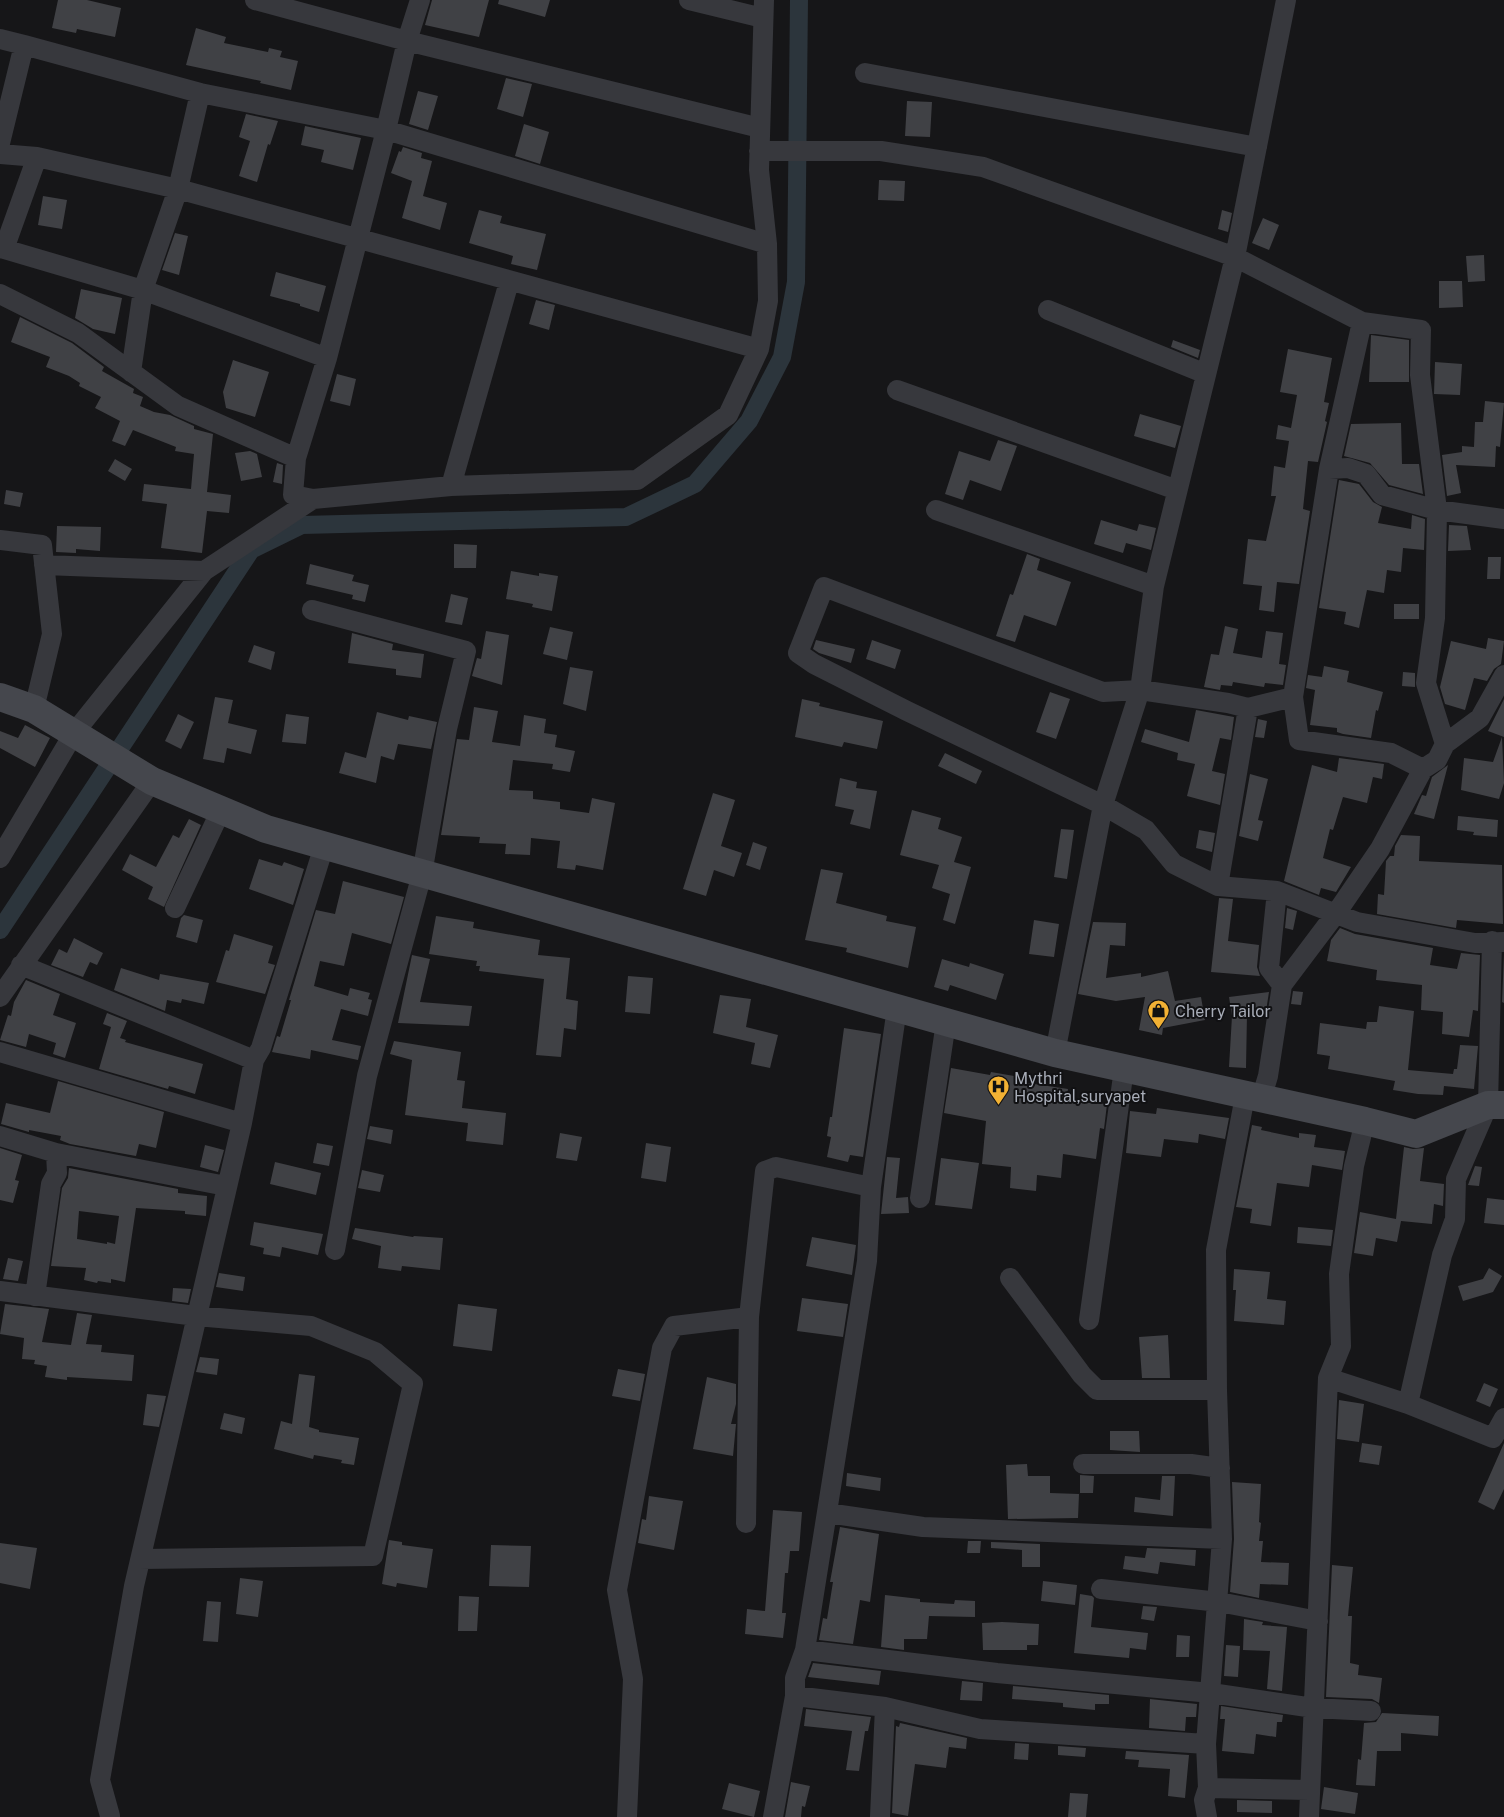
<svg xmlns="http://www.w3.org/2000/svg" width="1504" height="1817" viewBox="0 0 1504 1817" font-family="'Public Sans',sans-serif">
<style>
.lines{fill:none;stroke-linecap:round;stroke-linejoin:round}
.canal{stroke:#2c353c;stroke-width:18}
.building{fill:#404145;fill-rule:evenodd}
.street{stroke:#37383d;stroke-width:20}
.secondary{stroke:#45474d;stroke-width:28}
.labels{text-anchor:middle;stroke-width:4;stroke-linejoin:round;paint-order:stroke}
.poi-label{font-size:16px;fill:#a8adb8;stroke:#111113;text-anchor:start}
</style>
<rect width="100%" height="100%" fill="#161618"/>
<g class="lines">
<path class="canal" d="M0 930 251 550 302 525 626 517 695 484 749 421 782 357 796 282 799 0"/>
</g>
<path class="building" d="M58 0H87L121 8 115 37 77 29 76 33 52 28Z
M432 0H489L479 37 425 25Z
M499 0H550L545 17 498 4Z
M196 28 226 37 224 43 268 52 269 48 282 51 280 57 298 61 291 90 260 83 261 81 186 65Z
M506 78 532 84 523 117 497 109Z
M418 91 438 96 428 130 409 124Z
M907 101 932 102 930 137 905 136Z
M246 114 278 121 270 145 268 144 257 182 239 176 250 141 239 137Z
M524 124 549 132 540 164 515 156Z
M305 126 361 138 353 170 321 162 324 150 301 145Z
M403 147 422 153 421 158 432 161 423 196 447 203 440 230 402 218 412 181 391 173 399 151 401 152Z
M879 180 905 181 904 201 878 200Z
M43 196 67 200 62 229 38 225Z
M479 210 502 216 500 223 546 234 537 270 511 264 513 256 469 243Z
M1222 210 1232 213 1228 232 1218 229Z
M1263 218 1279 225 1269 250 1252 243Z
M175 233 188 236 179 275 162 270Z
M1484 255 1485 281 1468 282 1466 256Z
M276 272 326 286 319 312 300 306V304L270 296Z
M1439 281H1462L1463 307 1439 308Z
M81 289 122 298 115 334 93 329 75 318Z
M536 300 555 305 549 330 529 324Z
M20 317 72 343 104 367 102 371 134 389 133 393 143 397 140 406 154 412 170 415 194 426V429L213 434 207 492 231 495 229 513 207 511 202 553 161 548 167 504 142 501 144 484 191 489 194 454 175 451 176 447 133 430 125 446 112 441 120 421 95 408 101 397 79 386 80 383 69 376 46 367 50 357 11 342Z
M1371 335 1409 340V382H1369Z
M1173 340 1200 350 1198 358 1171 347Z
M1288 349 1332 358 1324 402 1329 403 1325 421 1327 422 1318 462 1308 461 1303 509 1310 511 1299 584 1277 582 1274 612 1259 610 1262 586 1243 584 1248 539 1266 541 1276 496H1271L1274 466 1285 468 1289 441 1276 439 1278 425 1291 428 1297 395 1280 392Z
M233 360 269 372 255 417 226 408 223 392Z
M1435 362 1462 364 1460 395 1434 394Z
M337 374 356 379 350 406 330 401Z
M1485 401 1504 403 1500 447 1496 446 1495 467 1456 465 1461 493 1447 496 1442 455 1462 452V446L1474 447 1475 422H1483Z
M1140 414 1181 426 1175 448 1134 436Z
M1401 423 1402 464H1419L1423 494 1389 485 1370 463 1344 456 1351 424Z
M998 440 1017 446 1001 491 970 480 963 500 945 494 959 451 990 461Z
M250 451 257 454 262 477 241 481 235 453Z
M115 459 132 469 125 481 108 471Z
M277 463 283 465 282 484 273 482Z
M1339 480 1359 484 1373 502 1382 507 1378 523 1411 529 1412 515 1425 519 1424 550 1403 548 1401 572 1387 570 1384 593 1367 590 1359 628 1344 624 1346 612 1319 608Z
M6 490 23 493 20 507 4 504Z
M1101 520 1137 531 1139 524 1156 528 1151 550 1126 543 1123 553 1094 544Z
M1449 525 1467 526 1471 550 1448 551Z
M57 526 101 527 100 551 76 549V553L56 552Z
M454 544 477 545 476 568H454Z
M1027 554 1040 559 1037 570 1071 582 1056 626 1024 615 1015 642 996 636 1010 594 1013 595Z
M1488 557H1501L1500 579H1487Z
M310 564 354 575 352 581 369 585 365 602 352 599 353 595 306 584Z
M511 571 539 576V573L558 576 552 611 532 607 533 604 506 599Z
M451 594 468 598 462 625 445 622Z
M1394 604H1419V619H1394Z
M1225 626 1238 629 1233 653 1262 658 1266 631 1283 633 1279 664 1286 665 1283 685 1265 683 1264 687 1233 682 1232 686 1221 685 1220 690 1204 687 1211 654 1219 655Z
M550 627 573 632 567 660 543 654Z
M486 631 509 635 502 685 472 676 477 658 481 659Z
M352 633 393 644 392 650 424 654 421 678 396 675V669L348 663Z
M1488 638 1504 641 1501 664 1494 669 1487 681 1474 678 1465 710 1445 704 1440 687 1451 641 1486 649Z
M816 640 855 649 851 663 819 653 813 649Z
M872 640 901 650 895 669 866 659Z
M254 645 275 652 271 670 248 662Z
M1324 666 1349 671 1347 682 1383 692 1378 711 1376 710 1371 738 1343 734 1337 732V728L1310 725 1315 690 1306 688 1308 675 1322 677Z
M570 667 593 671 586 711 563 704Z
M1403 672 1415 673V687L1402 686Z
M1050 692 1070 699 1056 739 1036 732Z
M215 697 233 700 228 723 257 730 251 754 227 748 224 763 203 759Z
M802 699 820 703 819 706 883 721 877 749 844 742 842 747 795 737Z
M1504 699V737L1488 731Z
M474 707 498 711 492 742 520 746 524 715 546 719 544 733 557 735 555 747 575 751 570 772 552 769 553 764 513 760 509 790 533 791V799L560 802V809L589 813 592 798 615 803 603 870 576 865 575 870 557 868 560 841 531 838 530 855 505 854 506 844 479 843 480 837 441 835 457 739 469 740Z
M1196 710 1234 717 1231 740 1220 738 1212 771 1225 774 1220 805 1187 796 1195 764 1177 760 1178 753 1141 742 1145 729 1189 742Z
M377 712 408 720 409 716 437 722 431 749 398 744 394 760 381 756 376 783 339 773 345 752 366 758Z
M178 714 194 722 181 749 165 741Z
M286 714 309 717 306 744 282 742Z
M1258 719 1267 721 1264 738 1255 737Z
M25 725 50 738 35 767 0 748V731L18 738Z
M1502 737 1504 783 1499 799 1461 790 1464 758 1493 762Z
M945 753 982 771 976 784 938 766Z
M1339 758 1384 764 1382 779 1373 777 1367 803 1343 797 1333 830 1330 829 1323 858 1351 867 1336 892 1321 888 1319 895 1284 881 1312 765 1337 772Z
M1448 765 1434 819 1414 814 1422 795 1426 796 1432 777Z
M1250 774 1268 779 1258 820 1263 821 1258 841 1239 836Z
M840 778 857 782 856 788 877 791 870 829 850 824 854 810 835 806Z
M713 793 735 800 721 846 742 853 734 877 714 870 706 896 683 889Z
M912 810 941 818 938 829 962 837 954 862 971 867 955 924 943 920 950 894 932 888 939 865 900 855Z
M1458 816 1498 820 1497 837 1473 835 1474 832 1457 830Z
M189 819 201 825 164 907 148 899 153 887 122 870 130 854 156 867 173 835 179 838Z
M1061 829 1074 830 1067 879 1054 877Z
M1199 830 1215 833 1212 852 1196 848Z
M1401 835 1420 836 1419 861 1502 865 1503 924 1457 920 1456 928 1377 914 1378 894 1384 895 1386 861 1390 856H1394L1395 846Z
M753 842 767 847 760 870 746 865Z
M259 859 282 866 284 862 304 869 293 905 249 889Z
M821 869 843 873 836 903 887 916 886 921 916 927 908 968 846 952 847 948 805 940Z
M343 881 404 897 391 944 352 933 344 966 320 961 314 986 348 996 350 988 370 993 368 999 372 1000 368 1016 341 1009 332 1040 361 1046 358 1060 311 1050 310 1059 272 1052 277 1036 280 1037 291 1000H289L316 910 335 914Z
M1219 898 1233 899 1228 941 1259 945 1257 967 1260 976 1211 972Z
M1287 908 1297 911 1293 930 1285 928Z
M184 915 203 920 197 943 176 937 181 918Z
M436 916 474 922 473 928 540 940 538 955 570 958 566 999 578 1001 576 1030 564 1028 561 1057 536 1055 544 979 479 971 480 966H476L477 961 429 954Z
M1034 920 1059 924 1054 957 1029 954Z
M1093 922 1126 923 1125 946 1110 945 1106 978 1141 973V977L1168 971 1175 1001 1201 997 1205 1020 1163 1028 1162 1035 1139 1030 1145 997 1116 1001 1078 994Z
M1340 928 1355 934 1433 948 1430 965 1457 969 1461 953 1480 955 1478 1011 1473 1010 1469 1037 1442 1034 1443 1012 1421 1010 1422 985 1376 980 1377 970 1327 961 1331 940Z
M234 934 273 946 268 963 275 965 265 994 216 982 226 950 229 951Z
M74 938 103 953 97 965 90 962 83 977 51 965 59 949 67 953Z
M1504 954V1003L1502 1002Z
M412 955 430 959 420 1002 472 1006 469 1026 398 1023Z
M942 959 969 967 970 963 1004 974 996 1000 950 985 948 991 934 987Z
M121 968 159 980 160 974 209 983 204 1004 182 999 181 1003 167 1000 165 1011 114 990Z
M628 976 653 978 650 1014 625 1012Z
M26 980 60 994 53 1015 76 1023 65 1058 53 1054 56 1043 29 1034 26 1047 0 1040 8 1015 11 1016 14 1002Z
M1293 991 1303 992 1301 1005 1291 1004Z
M1269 992 1266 1011 1247 1014 1246 1068 1229 1067 1232 1016 1229 997Z
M720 995 751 999 746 1027 778 1035 770 1068 751 1064 755 1043 713 1033Z
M1379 1006 1414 1011 1408 1070 1453 1074 1454 1069H1457L1460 1045 1478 1046 1474 1089 1444 1086 1443 1095 1418 1094 1393 1090 1395 1081 1328 1069 1330 1056 1317 1054 1320 1023 1366 1029 1367 1022H1377Z
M107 1013 127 1021 120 1038 126 1040 125 1042 203 1064 195 1094 169 1086 168 1089 99 1069 111 1027 103 1024Z
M844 1028 881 1034 863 1157 850 1155 848 1162 827 1157 831 1137 827 1136 830 1117H832Z
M394 1041 461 1052 457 1080 465 1081 462 1108 506 1113 503 1145 466 1141 468 1123 405 1115 412 1060 390 1054Z
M951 1068 990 1075 991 1072 1014 1076V1081L1068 1089 1066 1101 1107 1104 1104 1129 1100 1128 1096 1159 1063 1154 1061 1178 1037 1175 1036 1191 1010 1188 1011 1167 982 1164 986 1121 944 1113Z
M58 1081 164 1112 156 1148 139 1144 136 1156 70 1144 60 1140 61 1136 29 1130V1132L1 1124 6 1103 50 1113Z
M1157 1108 1229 1118 1225 1139 1199 1134 1198 1143 1164 1139 1161 1157 1126 1153 1130 1111 1156 1114Z
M1252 1125 1262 1127 1261 1130 1299 1138V1133L1316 1135 1314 1147 1345 1151 1342 1170 1312 1165 1309 1187 1277 1183 1271 1226 1250 1223 1252 1209 1236 1207Z
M370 1126 393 1130 391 1144 367 1139Z
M560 1133 582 1137 577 1161 556 1158Z
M317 1143 333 1146 329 1166 313 1163Z
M646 1143 671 1147 666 1182 641 1178Z
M205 1145 224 1150 218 1172 200 1167Z
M1404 1147 1413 1149 1424 1148 1420 1181 1444 1184 1443 1206 1434 1204 1432 1224 1401 1221 1397 1242 1376 1238 1373 1256 1354 1253 1360 1212 1396 1219Z
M0 1148 22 1155 15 1180 19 1181 13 1203 0 1200Z
M887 1157 900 1158 896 1198 908 1197 909 1213 881 1214Z
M941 1158 979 1163 972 1209 935 1205Z
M275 1162 321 1173 316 1195 270 1184Z
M1475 1166 1482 1167 1479 1186 1468 1185Z
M69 1168 178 1189V1193L207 1196 206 1216 185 1214V1211L136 1208 125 1282 111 1279V1283L98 1281 97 1283 84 1280 86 1268 51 1266 62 1188 68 1178ZM79 1211 119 1216 115 1244 107 1242V1244L77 1239Z
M362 1170 384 1175 380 1192 358 1188Z
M1487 1198 1504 1200V1225L1484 1223Z
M254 1222 323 1234 318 1255 282 1247 280 1257 263 1254 264 1248 250 1245Z
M1298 1227 1333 1230 1331 1246 1297 1243Z
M355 1228 413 1237 414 1236 443 1238 440 1270 402 1266 401 1271 378 1268 381 1246 352 1239Z
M812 1237 856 1245 852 1275 806 1266Z
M8 1258 23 1261 18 1281 3 1279Z
M1489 1268 1502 1276 1493 1292 1463 1301 1458 1286 1483 1279Z
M1234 1269 1270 1272 1267 1299 1286 1301 1284 1325 1234 1321 1236 1290H1233Z
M219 1273 245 1277 243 1291 216 1287Z
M173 1288 191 1289 188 1303 172 1301Z
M802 1298 848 1304 843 1337 797 1331Z
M5 1304 49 1309 42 1342 71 1345 77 1313 92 1315 86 1344 102 1345 101 1352 134 1355 132 1381 67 1377V1380L45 1377 47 1366 34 1364 35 1360 22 1359 24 1338 0 1334Z
M458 1304 497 1309 492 1351 453 1346Z
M1168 1335 1170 1378H1142L1139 1337Z
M200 1357 219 1359 217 1375 196 1372Z
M618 1369 645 1374 640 1401 612 1396Z
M299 1374 315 1376 309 1427 319 1430V1432L359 1438 354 1465 341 1463 342 1460 314 1455 313 1459 274 1449 281 1421 292 1424Z
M707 1377 736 1384V1404L731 1424H736L733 1456 693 1449Z
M1484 1383 1498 1389 1490 1407 1476 1401Z
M147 1394 166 1396 159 1427 143 1425Z
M1339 1400 1364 1404 1359 1442 1337 1439Z
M224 1413 245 1418 242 1434 220 1429Z
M1110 1431H1139L1140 1452 1110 1450Z
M1362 1443 1382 1446 1379 1465 1359 1462Z
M1504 1443V1489L1494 1510 1478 1502Z
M1027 1464 1028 1476H1050V1493L1079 1494 1078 1518 1008 1519 1006 1465Z
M847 1473 881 1478 880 1491 846 1486Z
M1080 1475 1094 1476 1093 1493H1080Z
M1162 1476H1175L1173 1516 1134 1512 1135 1497 1160 1500Z
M1232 1482 1261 1484 1259 1522 1261 1523 1259 1541H1263L1261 1562 1289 1563 1288 1585 1260 1584 1259 1598 1230 1592 1234 1539Z
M649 1496 683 1501 674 1550 638 1543 642 1519 646 1520Z
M773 1510 802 1512 799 1551H790L788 1573H785L782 1613H786L783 1638 745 1634 747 1609 765 1611Z
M840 1527 879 1534 870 1602 860 1600 853 1644 819 1640 823 1618 827 1619 833 1582H830Z
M389 1540 402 1542V1545L433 1549 427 1588 397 1583 396 1587 382 1584Z
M968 1541H981L980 1553H967Z
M991 1542 1040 1544V1567H1022V1550L991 1548Z
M0 1543 37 1548 30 1589 0 1583Z
M491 1545 531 1546 529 1587 489 1586Z
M1147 1548 1196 1550 1195 1566 1160 1562 1158 1574 1123 1569 1125 1556 1145 1558Z
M1332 1565 1353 1567 1348 1616H1352L1350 1663 1359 1665 1358 1675 1382 1678 1379 1703 1372 1699 1326 1697Z
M240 1578 263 1581 258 1617 236 1614Z
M1043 1581 1077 1585 1075 1605 1041 1601Z
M1080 1594 1092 1596 1094 1598 1091 1627 1148 1633 1146 1650 1130 1648 1129 1658 1074 1653Z
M885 1595 920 1599V1602L954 1604 955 1600 975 1601V1617L929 1616 927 1639H904V1650L881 1647Z
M459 1596 479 1597 477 1631H458Z
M207 1601 221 1602 218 1642 203 1641Z
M1143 1606 1157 1607 1154 1621 1141 1619Z
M1244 1619 1263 1622 1262 1625 1287 1627 1282 1691 1267 1689 1270 1651 1243 1650Z
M1002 1622 1039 1624 1038 1645H1027V1650H983L982 1623Z
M1177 1635 1190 1636 1189 1657H1176Z
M1226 1645 1240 1646 1238 1677 1224 1676Z
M813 1663 881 1671 879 1685 808 1677Z
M962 1681 983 1683 982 1701 960 1700Z
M1013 1686 1109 1695V1704H1095V1710L1063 1707V1703L1012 1699Z
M1150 1699 1197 1704 1196 1717H1186L1185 1731 1149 1728Z
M1221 1706 1283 1715 1282 1722H1277L1276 1737 1256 1734 1254 1754 1222 1751 1225 1719H1220Z
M806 1709 871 1717 868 1731H865L859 1771 846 1770 852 1731 804 1726Z
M1382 1713 1439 1716 1438 1736 1401 1733V1751H1377L1375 1786 1356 1785 1358 1759 1361 1760 1364 1723 1376 1722Z
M900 1723 967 1738 966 1749 949 1747 946 1768 915 1764 908 1816 892 1813 896 1726 899 1727Z
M1015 1743 1029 1744 1028 1760 1014 1759Z
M1058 1746 1086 1748 1085 1757 1058 1755Z
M1126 1751 1189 1755 1185 1798 1168 1796 1170 1769 1138 1767 1139 1760 1125 1759Z
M791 1782 810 1786 805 1807 802 1806 801 1817H785Z
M729 1783 760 1791 754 1817 722 1809Z
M1324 1787 1358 1793 1355 1814 1321 1809Z
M1070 1793 1088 1794 1086 1817H1068Z
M1237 1800 1272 1801V1813L1237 1812Z"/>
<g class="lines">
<path class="street" d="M255 0 407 41 760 128
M689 0 763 18
M0 39 24 45 0 143
M24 45 200 93 178 189 143 290 327 358
M865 73 1257 147
M200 93 386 130 767 244
M759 151H881L983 167 1235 257 1362 322
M0 154 37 157 178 189 759 349
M37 157 4 249 143 290 131 372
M0 294 78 333 178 406 296 458
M1048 310 1206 374
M897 390 1177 490
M1329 469 1348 468 1366 474 1382 495 1437 510 1504 519
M451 486 509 282
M313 499 293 495 296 458 327 358 386 130 407 41 420 0
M936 510 1154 586
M0 540 42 545 52 634 34 709
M44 565 204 571
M312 610 466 651 447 729 422 874 367 1076 335 1250
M1293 697 1248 708 1228 703 1140 690 1103 692 824 587 798 653 814 664 907 711 1103 805 1146 830 1174 864 1218 886 1277 891 1357 922 1475 943 1504 942
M1423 769 1391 753 1299 740 1293 697 1329 469 1362 322 1421 330 1420 375 1437 510 1435 618 1426 683 1445 744
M0 858 74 733 204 571 313 499 451 486 637 480 728 415 759 349 768 301 767 244 759 170 764 0
M1218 886 1248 708
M1277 891 1269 968 1282 985
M175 908 221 810
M21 965 254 1060
M0 997 152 781
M0 1052 242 1123
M1055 1053 1103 805 1140 690 1154 586 1235 257 1286 0
M1261 1099 1268 1076 1282 985 1337 912 1380 849 1423 769 1437 760 1445 744 1480 718 1504 675
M0 1136 56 1153 226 1186
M920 1198 946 1022
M1010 1278 1082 1375 1097 1390H1217
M0 1291 196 1316 311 1326 375 1352 413 1384 373 1556 141 1559
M35 1296 51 1184 57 1173 56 1153
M749 1317 765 1171 776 1167 871 1187
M1089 1320 1124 1069
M1328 1378 1408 1404 1493 1438 1504 1418
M1408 1404 1442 1255 1455 1219 1456 1179 1488 1105 1492 941
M1083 1464H1191L1220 1468
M827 1513 923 1527 1222 1539
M1101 1589 1219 1602 1318 1621
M805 1650 997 1673 1211 1693 1314 1708 1371 1711
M795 1696V1678L805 1650 867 1261 871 1187 897 1008
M1208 1788 1309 1790
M110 1816 100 1780 134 1586 242 1123 254 1060 261 1048 324 846
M627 1817 633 1679 617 1590 662 1348 674 1326 749 1317 746 1523
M773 1817 795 1696 885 1707 980 1729 1206 1744
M880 1817 885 1707
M1207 1817 1204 1800 1208 1788 1206 1744 1222 1539 1217 1390 1216 1250 1245 1096
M1309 1817 1328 1378 1341 1346 1339 1274 1354 1166 1365 1121"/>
<path class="secondary" d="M0 697 34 709 152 781 266 829 1055 1053 1365 1121 1416 1134 1488 1105H1504"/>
</g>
<defs>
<symbol id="shop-pin" viewBox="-11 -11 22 30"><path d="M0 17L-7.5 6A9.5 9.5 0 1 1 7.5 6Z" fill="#f2b134" stroke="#111113"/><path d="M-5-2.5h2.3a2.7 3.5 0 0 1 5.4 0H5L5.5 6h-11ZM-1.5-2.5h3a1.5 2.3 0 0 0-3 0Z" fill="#111"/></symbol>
<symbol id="hospital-pin" viewBox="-11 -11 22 30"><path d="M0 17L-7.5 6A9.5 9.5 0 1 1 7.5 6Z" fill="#f2b134" stroke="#111113"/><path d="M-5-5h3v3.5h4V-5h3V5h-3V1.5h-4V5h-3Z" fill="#111"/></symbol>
</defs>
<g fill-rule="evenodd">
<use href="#shop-pin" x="1146" y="998" width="25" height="34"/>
<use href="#hospital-pin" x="986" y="1074" width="25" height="34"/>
</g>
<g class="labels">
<g class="poi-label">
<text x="1175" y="1017">Cherry Tailor</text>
<text x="1014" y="1084">Mythri<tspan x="1014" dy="18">Hospital,suryapet</tspan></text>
</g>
</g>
</svg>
